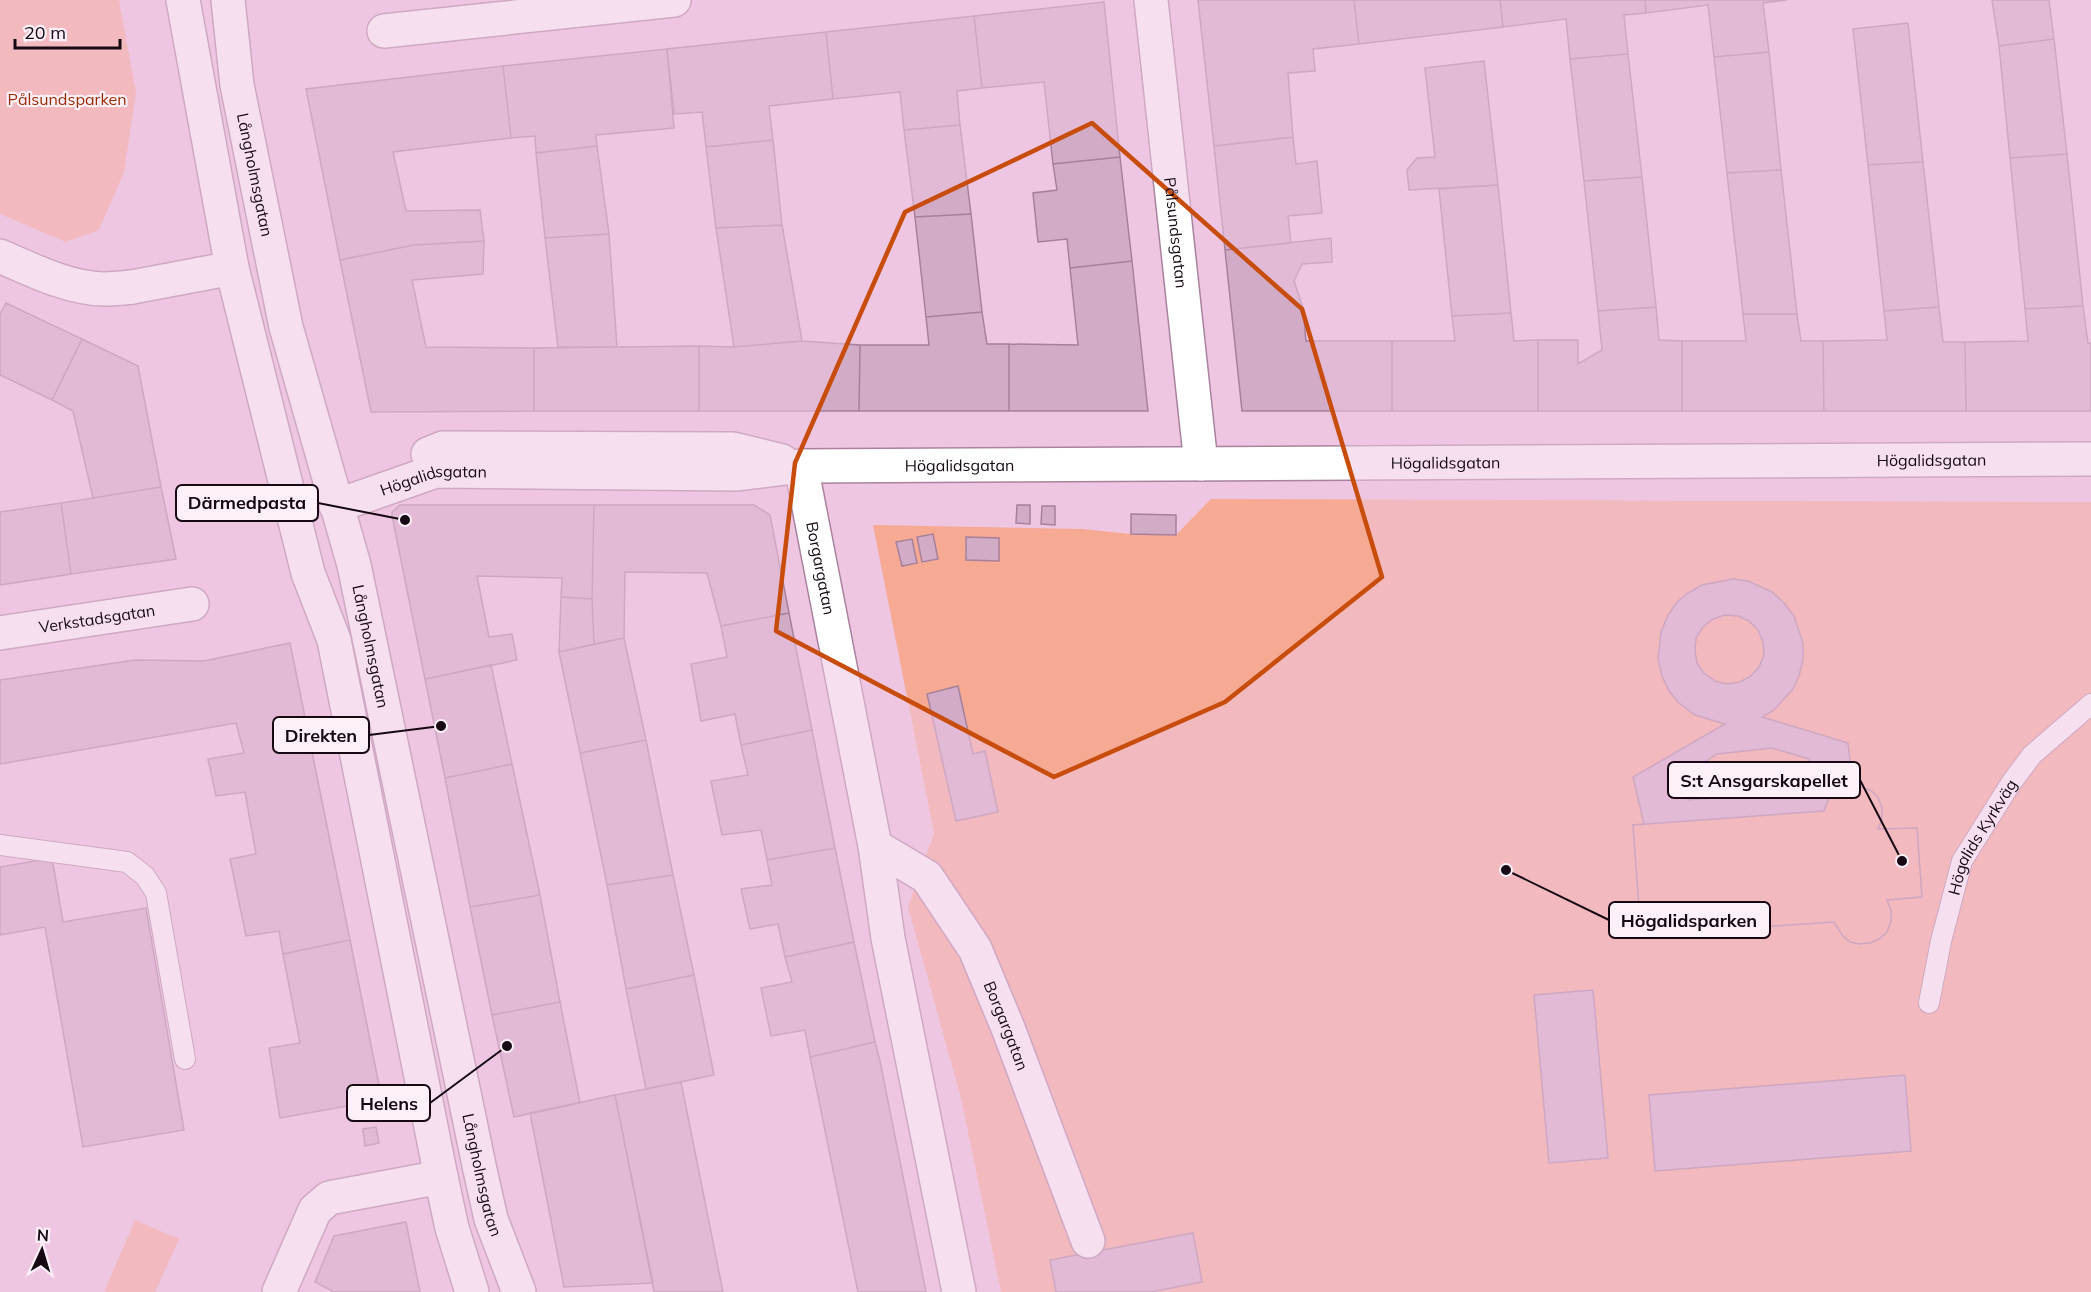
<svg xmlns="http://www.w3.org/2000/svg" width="2091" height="1292" viewBox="0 0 2091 1292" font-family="Mulish,sans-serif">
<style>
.green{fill:#f6a993}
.building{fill:#d2abc7;stroke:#a7819c;stroke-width:1.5;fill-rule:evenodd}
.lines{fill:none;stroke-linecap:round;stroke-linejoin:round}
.lane-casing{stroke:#a9839e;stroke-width:22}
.street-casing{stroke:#a9839e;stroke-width:36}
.secondary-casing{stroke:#a9839e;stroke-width:36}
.lane{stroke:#fff;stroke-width:20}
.street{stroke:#fff;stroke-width:33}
.secondary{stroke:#fff;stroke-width:33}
.marked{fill:none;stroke:#c84d0d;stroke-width:4.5;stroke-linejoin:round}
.labels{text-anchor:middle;stroke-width:4.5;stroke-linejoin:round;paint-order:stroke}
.park-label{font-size:16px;fill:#9a2a00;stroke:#fdf0f9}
.street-label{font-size:16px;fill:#160913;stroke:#fdf0f9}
.leader{fill:none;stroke:#160913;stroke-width:2}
.callout-dot{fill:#160913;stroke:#fdf0f9;stroke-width:2}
.callout{fill:#fdf0f9;stroke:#160913;stroke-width:2}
.callout-label{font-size:18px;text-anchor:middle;font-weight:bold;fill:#160913}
</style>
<rect width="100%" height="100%" fill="#eec6e2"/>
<path class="green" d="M0 0H119L136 93 124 172 99 230 66 242 0 214Z
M1211 499 2091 502V1292H1001L961 1098 908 907 934 833 873 525 1082 529 1131 534 1176 535Z
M135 1220 179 1239 155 1292H104Z"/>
<path class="building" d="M1198 0H1354L1359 44 1313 49 1315 71 1288 73 1293 137 1214 146Z
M1354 0H1500L1503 27 1359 44Z
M1500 0H1645L1646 13 1624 15 1628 54 1570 59 1566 19 1503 27Z
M1645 0H1787L1763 3 1769 52 1714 57 1708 5 1646 13Z
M1992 0H2049L2054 39 1999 46Z
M1104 2 1120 157 1053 164 1044 82 982 88 974 16Z
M974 16 982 88 957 91 960 125 904 130 900 92 833 99 826 32Z
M1908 23 1923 162 1868 165 1853 29Z
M826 32 833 99 769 106 773 140 706 147 702 112 674 114 667 49Z
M2054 39 2067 154 2010 158 1999 46Z
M667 49 674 128 596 135 597 146 536 153 535 136 511 138 503 66Z
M1769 52 1781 170 1727 173 1714 57Z
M1628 54 1642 177 1584 181 1570 59Z
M1484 61 1498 185 1409 190 1407 170 1417 158 1435 157 1425 68Z
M503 66 511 138 393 152 406 211 480 210 484 241 414 245 340 260 306 89Z
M960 125 971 214 915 217 904 130Z
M1293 137 1296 164 1317 161 1322 213 1288 216 1291 243 1225 250 1214 146Z
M773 140 782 225 716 228 706 147Z
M597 146 609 234 545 238 536 153Z
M2067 154 2083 306 2025 309 2010 158Z
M1120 157 1132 261 1070 268 1067 239 1038 242 1033 193 1057 190 1053 164Z
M1923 162 1939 307 1884 311 1868 165Z
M1781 170 1797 314H1743L1727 173Z
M1642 177 1656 307 1598 311 1584 181Z
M1498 185 1511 313 1452 316 1439 189Z
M971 214 982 312 926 317 915 217Z
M782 225 802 341 734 347 716 228Z
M609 234 617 347H558L545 238Z
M1331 238 1332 262 1302 264 1294 281 1303 308 1306 341H1392V411H1242L1225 250Z
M484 241 483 274 412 280 426 347 534 348V411L371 412 340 260 414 245Z
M1132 261 1148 411H1009V344L1078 345 1070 268Z
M6 303 82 339 52 400 0 375V314Z
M2083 306 2088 343H2091V411H1966L1965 342 2028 341 2025 309Z
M1656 307 1659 340 1682 341V411H1538V340H1578V364L1602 350 1598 311Z
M1939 307 1943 342H1965L1966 411H1824L1823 341 1887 340 1884 311Z
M982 312 987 344H1009V411H859L860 345H929L926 317Z
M1511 313 1514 341 1538 340V411H1392V341H1455L1452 316Z
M1743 314H1797L1801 341H1823L1824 411H1682V341H1746Z
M82 339 138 366 161 487 93 498 73 411 52 400Z
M802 341 860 345 859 411H699V346L734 347Z
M699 346V411H534V348Z
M161 487 176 559 71 574 61 503Z
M61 503 71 574 0 585V512Z
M400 505H594L592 599 561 597 562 578 477 576 489 637 512 634 517 660 425 679 392 516V512Z
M594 505H754L770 515 789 613 721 626 707 573 625 572 624 638 594 644 592 599Z
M1017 505H1030V524L1016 523Z
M1042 506H1055V525L1041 524Z
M1131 514 1176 515V535L1131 534Z
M933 534 938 559 922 562 917 537Z
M966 537 999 538V561L966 560Z
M912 539 917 563 902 566 896 542Z
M1733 579 1748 581 1772 592 1784 603 1794 616 1803 643V660L1799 676 1793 689 1774 710 1762 717 1848 743 1853 785 1870 790 1878 797 1882 808V819L1878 829 1917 828 1922 897 1887 900 1891 910V921L1887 932 1879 939 1870 943 1860 944 1850 942 1842 935 1834 922 1641 935 1633 825 1644 824 1633 777 1725 724 1695 715 1679 703 1669 691 1662 676 1658 659 1661 632 1668 615 1677 602 1688 593 1702 585ZM1725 615 1738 616 1749 621 1758 630 1763 642 1764 655 1759 667 1751 676 1740 682 1727 684 1715 681 1704 673 1697 663 1695 651 1696 638 1703 627 1713 619ZM1772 748 1809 759 1807 791 1688 800 1683 776 1717 754Z
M561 597 592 599 594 644 559 652Z
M789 613 812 730 741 745 735 714 701 721 691 664 727 657 721 626Z
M624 638 646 740 580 753 559 652Z
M290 643 350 940 283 954 279 931 246 936 230 859 256 854 245 792 216 796 208 759 244 753 236 723 0 764V680L135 660 204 661Z
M491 665 512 764 445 778 425 679Z
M958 686 973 754 985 751 998 812 956 821 927 694Z
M812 730 835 848 767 860 761 830 722 835 711 781 748 775 741 745Z
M646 740 673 875 607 885 580 753Z
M512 764 540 895 470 907 445 778Z
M1853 785 1870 790 1878 797 1882 808V819L1878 829 1917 828 1922 897 1887 900 1891 910V921L1887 932 1879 939 1870 943 1860 944 1850 942 1842 935 1834 922 1641 935 1633 825 1824 811 1828 800 1833 794 1845 786Z
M835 848 854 942 785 957 778 924 750 929 741 889 772 885 767 860Z
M52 858 63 922 146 908 184 1130 83 1147 45 927 0 935V867Z
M673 875 694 975 626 989 607 885Z
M540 895 560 1002 492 1015 470 907Z
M350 940 382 1100 280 1118 269 1048 300 1043 283 954Z
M854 942 875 1042 810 1057 805 1030 771 1036 761 988 792 982 785 957Z
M694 975 714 1075 646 1089 626 989Z
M1593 990 1608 1158 1549 1163 1534 995Z
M560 1002 580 1103 514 1117 492 1015Z
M875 1042 880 1061 926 1292H858L810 1057Z
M1905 1075 1911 1151 1655 1171 1649 1095Z
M681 1082 723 1292H654L615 1095Z
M615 1095 653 1283 564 1287 530 1113Z
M376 1127 379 1143 365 1146 363 1129Z
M406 1222 420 1292H334L315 1282 334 1236Z
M1193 1233 1202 1282 1151 1292H1056L1050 1260Z"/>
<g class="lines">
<defs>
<g id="lane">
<path d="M0 845 127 862 145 876 156 893 185 1059"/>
<path id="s1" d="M1929 1003 1941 941 1962 861 2011 783 2032 755 2091 704"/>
</g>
<g id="street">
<path id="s2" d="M1151 0 1201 464"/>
<path d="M384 31 674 0"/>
<path d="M132 287 201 274"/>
<path d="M428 454 443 448 733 449 782 461"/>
<path id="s3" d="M801 466 875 846 888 938 959 1292"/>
<path id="s4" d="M336 506 436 471 737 474 801 466 2091 459"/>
<path id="s5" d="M0 633 192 604"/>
<path id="s6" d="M875 846 927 877 975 949 1008 1028 1088 1241"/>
<path d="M279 1292 315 1210 329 1198 441 1177"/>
</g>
<g id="secondary">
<path d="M183 0 232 268 308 573 334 640 441 1177 452 1228 472 1292"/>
<path id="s7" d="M228 0 237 85 286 327 354 565 480 1170 491 1219 519 1292"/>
<path d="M0 256C32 270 68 288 103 289 113 289 123 288 132 287"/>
<path d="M201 274 232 268"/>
</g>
</defs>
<use href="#lane" class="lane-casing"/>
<use href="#street" class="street-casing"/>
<use href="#secondary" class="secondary-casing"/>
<use href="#lane" class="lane"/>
<use href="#street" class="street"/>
<use href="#secondary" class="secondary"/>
</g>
<path d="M0 0H2091V1292H0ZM1092 123 1302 309 1382 577 1225 702 1054 777 776 631 795 463 905 212Z" fill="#eec6e2" fill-opacity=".55" fill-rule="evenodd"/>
<path class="marked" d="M1092 123 1302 309 1382 577 1225 702 1054 777 776 631 795 463 905 212Z"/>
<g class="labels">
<g class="park-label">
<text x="67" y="105">Pålsundsparken</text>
</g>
<g class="street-label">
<text dy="6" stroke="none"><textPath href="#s7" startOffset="177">Långholmsgatan</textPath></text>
<text dy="6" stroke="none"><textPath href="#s2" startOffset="234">Pålsundsgatan</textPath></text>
<text dy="6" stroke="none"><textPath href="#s4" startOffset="1602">Högalidsgatan</textPath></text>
<text dy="6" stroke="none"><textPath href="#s4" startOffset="1116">Högalidsgatan</textPath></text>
<text dy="6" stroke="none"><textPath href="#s4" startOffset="630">Högalidsgatan</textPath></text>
<text dy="6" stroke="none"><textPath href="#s4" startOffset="102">Högalidsgatan</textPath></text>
<text dy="6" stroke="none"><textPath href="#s3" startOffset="104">Borgargatan</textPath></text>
<text dy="6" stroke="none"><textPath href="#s5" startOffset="98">Verkstadsgatan</textPath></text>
<text dy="6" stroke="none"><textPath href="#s7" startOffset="663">Långholmsgatan</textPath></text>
<text dy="6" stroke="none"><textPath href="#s1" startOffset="176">Högalids Kyrkväg</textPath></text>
<text dy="6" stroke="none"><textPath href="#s6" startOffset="230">Borgargatan</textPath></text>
<text dy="6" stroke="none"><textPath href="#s7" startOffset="1203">Långholmsgatan</textPath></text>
</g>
</g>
<path class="leader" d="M405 520L318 503M441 726L369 735M1902 861L1860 780M1506 870L1609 920M507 1046L430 1103"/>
<g class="callout-dot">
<circle cx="405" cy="520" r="6"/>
<circle cx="441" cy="726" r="6"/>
<circle cx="1902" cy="861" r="6"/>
<circle cx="1506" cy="870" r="6"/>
<circle cx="507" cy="1046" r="6"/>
</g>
<g class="callout">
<rect x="176" y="485" width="142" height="36" rx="6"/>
<rect x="273" y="717" width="96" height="36" rx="6"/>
<rect x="1668" y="762" width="192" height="36" rx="6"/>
<rect x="1609" y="902" width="161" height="36" rx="6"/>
<rect x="347" y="1085" width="83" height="36" rx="6"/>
</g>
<g class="callout-label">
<text x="247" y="509">Därmedpasta</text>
<text x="321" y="742">Direkten</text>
<text x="1764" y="787">S:t Ansgarskapellet</text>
<text x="1689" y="927">Högalidsparken</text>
<text x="389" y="1110">Helens</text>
</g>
<g transform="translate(42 1250) rotate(4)" stroke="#fdf0f9" stroke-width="4.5" paint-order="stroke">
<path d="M0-4.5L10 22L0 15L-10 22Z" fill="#160913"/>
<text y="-9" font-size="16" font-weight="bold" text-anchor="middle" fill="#160913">N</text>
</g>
<path d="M15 39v9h105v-9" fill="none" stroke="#160913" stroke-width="3"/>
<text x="24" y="39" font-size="18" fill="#160913" stroke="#fdf0f9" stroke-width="4.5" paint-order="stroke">20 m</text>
</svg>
